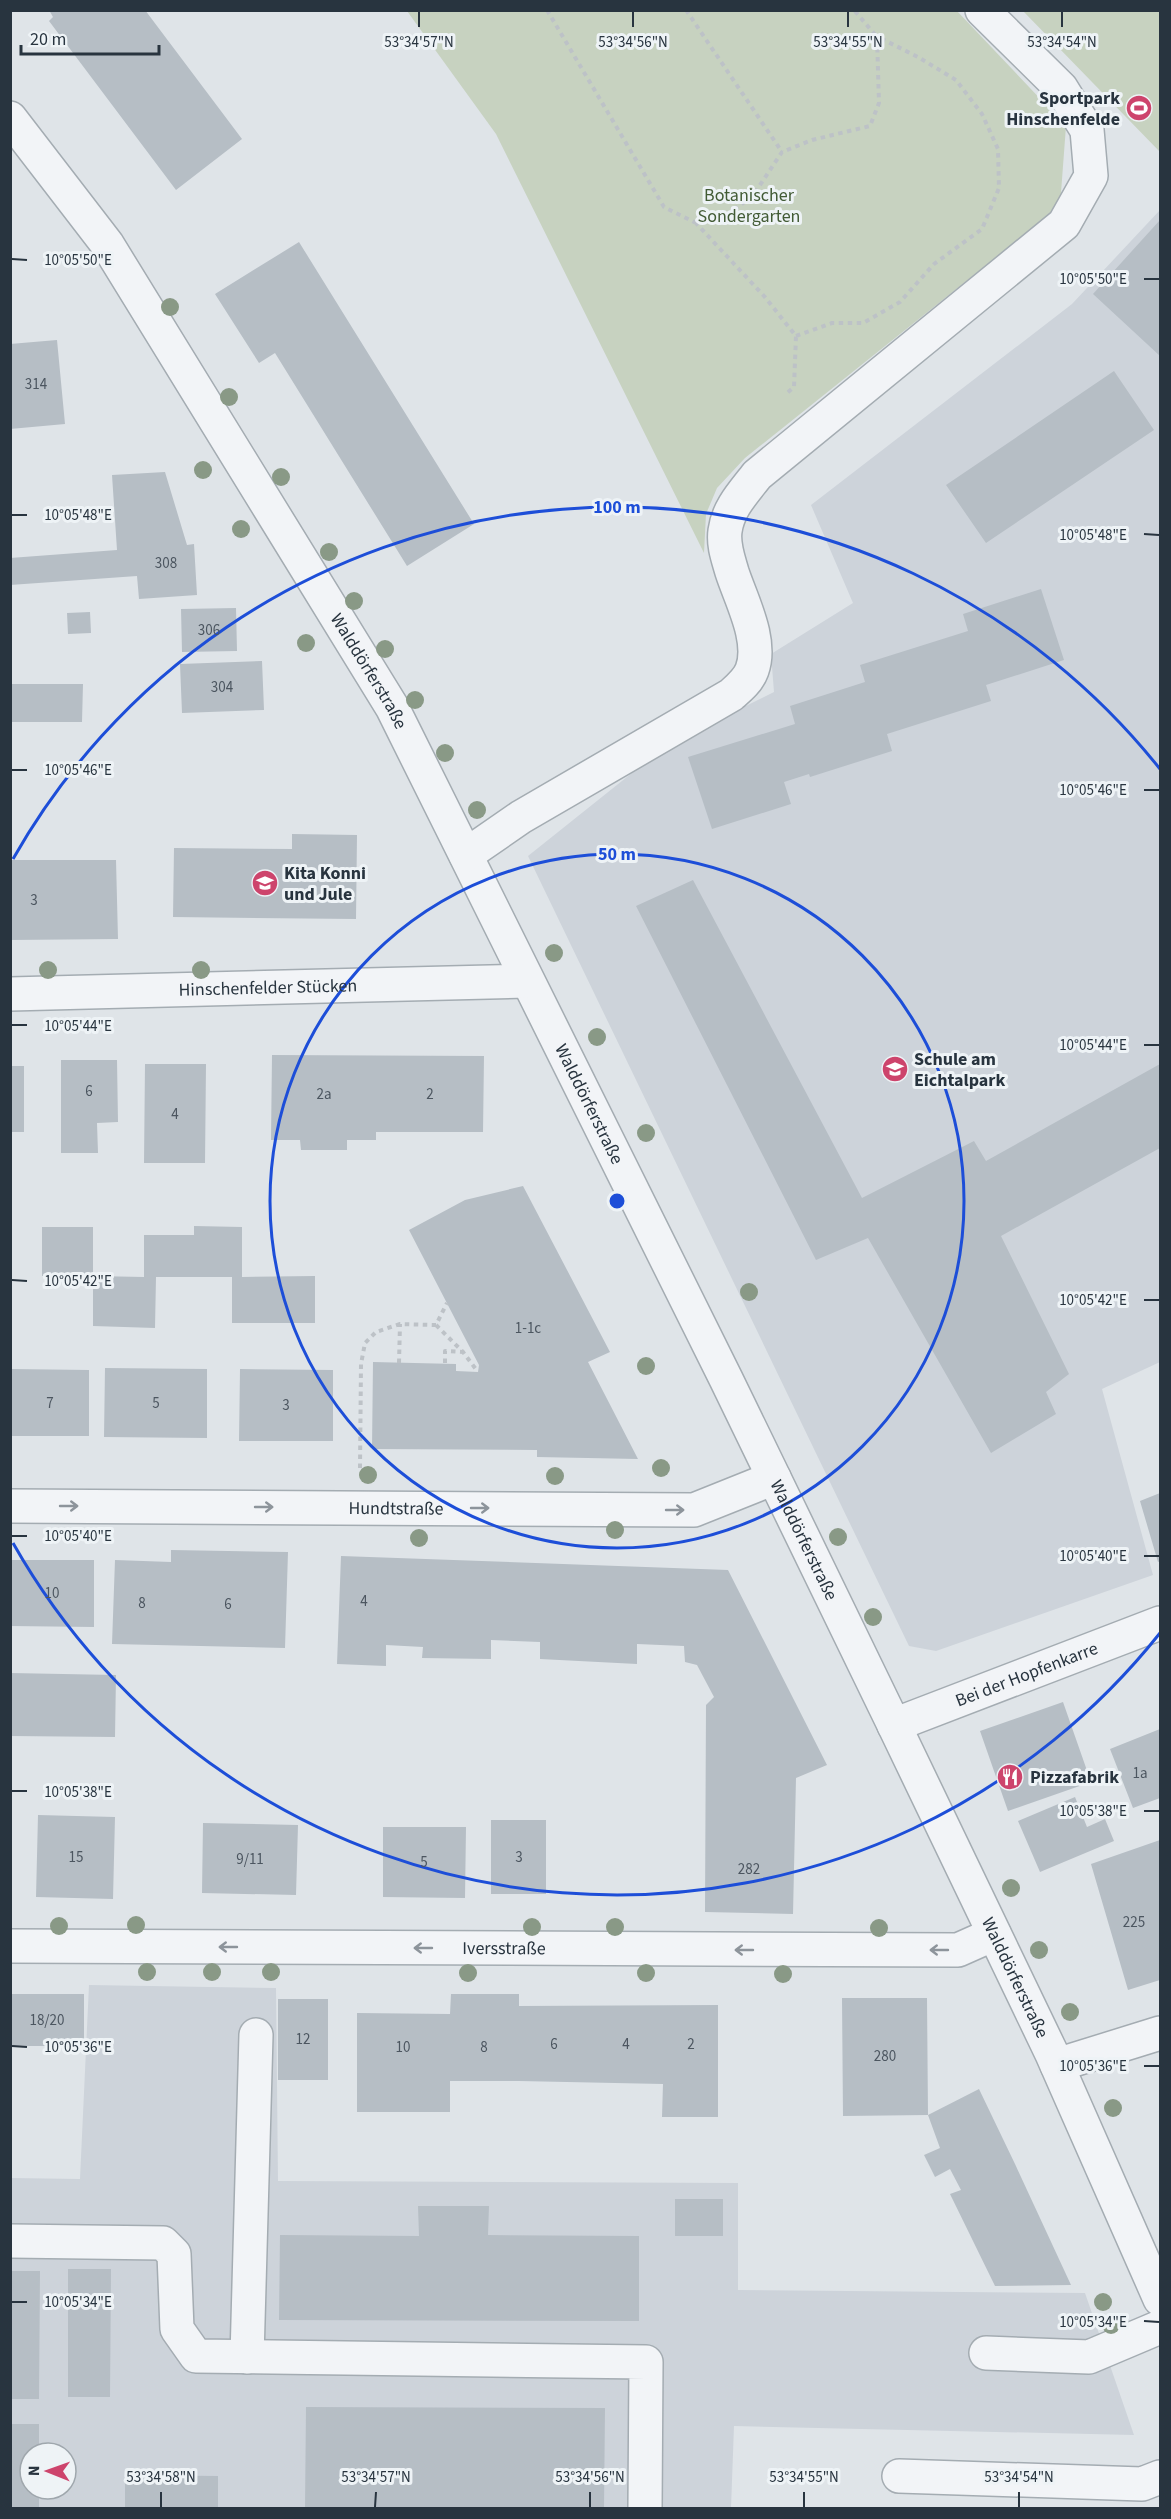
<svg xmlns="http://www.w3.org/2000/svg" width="1171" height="2519" viewBox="0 0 1171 2519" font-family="'Source Sans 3',sans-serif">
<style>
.built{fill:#cdd3da;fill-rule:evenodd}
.green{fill:#c7d2c0}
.building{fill:#b6bec5}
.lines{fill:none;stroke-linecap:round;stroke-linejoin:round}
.minor-casing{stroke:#a4acb2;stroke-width:36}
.path{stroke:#bdc2c7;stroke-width:4;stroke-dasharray:4.5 4.5;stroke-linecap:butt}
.minor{stroke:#f2f4f7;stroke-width:33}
.tree{fill:#899986}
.oneway{stroke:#8d949b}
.ticks{fill:none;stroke:#28343f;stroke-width:2}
.ring{fill:none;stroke:#1d4ed8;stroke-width:3}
.labels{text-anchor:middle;stroke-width:6;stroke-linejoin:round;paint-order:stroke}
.number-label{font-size:15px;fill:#4c5660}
.poi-label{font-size:18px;font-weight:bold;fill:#28343f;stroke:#eef3f6;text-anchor:start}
.park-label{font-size:18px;fill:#425b35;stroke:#eef3f6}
.street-label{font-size:18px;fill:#28343f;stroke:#eef3f6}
.ticks-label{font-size:15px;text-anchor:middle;fill:#28343f;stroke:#eef3f6;stroke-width:6;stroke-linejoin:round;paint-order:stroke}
.centre{fill:#1d4ed8;stroke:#eef3f6;stroke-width:3}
.ring-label{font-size:18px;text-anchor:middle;font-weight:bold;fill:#1d4ed8;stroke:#eef3f6;stroke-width:6;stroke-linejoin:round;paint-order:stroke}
</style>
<rect width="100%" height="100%" fill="#dfe4e8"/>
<path class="built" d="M1160 210V1362L1102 1389 1153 1575 936 1651 909 1646 528 856 667 745 774 692 771 654 853 603 811 505 1072 304Z
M89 1985 276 1988 278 2181 738 2183V2290L1085 2293 1134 2435 734 2426 731 2508H11V2178L80 2179ZM30 2453H66V2489H30Z"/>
<path class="green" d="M407 11H957L1066 126 1060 206 745 458 717 488 706 514 704 553 496 134Z
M1023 11H1160V152Z"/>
<path class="building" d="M49 10H145L242 139 176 190 49 21 53 17Z
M1160 220V356L1093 294Z
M299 242 474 524 407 566 275 353 259 363 215 294Z
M57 340 65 424 10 429V344Z
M1114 371 1154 430 986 543 946 485Z
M165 472 187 545 194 544 197 595 139 599 137 576 10 585V558L117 550 112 475Z
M1041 589 1064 660 986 685 991 701 887 734 892 751 810 777 809 774 784 782 791 804 712 829 688 757 795 724 790 706 865 682 860 665 968 631 963 614Z
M236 608 237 651 182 652 181 609Z
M90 612 91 633 68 634 67 613Z
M262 661 264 710 182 713 180 664Z
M10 684H83L82 722H10Z
M292 834 357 835 356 919 173 917 174 848 292 849Z
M10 860H116L118 939 10 940Z
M693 880 862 1198 974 1141 986 1161 1160 1064V1148L1001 1236 1069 1374 1046 1392 1056 1414 991 1453 868 1238 816 1260 636 906Z
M272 1055 484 1056 483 1132H376V1140H347V1150H301L300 1140H271Z
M61 1060H117L118 1122 97 1123 98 1153H61Z
M145 1064H206L205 1163H144Z
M10 1066H24V1132H10Z
M523 1186 610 1352 588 1362 638 1459 537 1457V1450L372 1449 373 1362 456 1364V1371L478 1372 479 1365 409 1230 465 1200Z
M194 1226 242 1227V1277L315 1276V1323H232V1277H156L155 1328 93 1326V1276H42V1227H93V1276L144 1277V1235H194Z
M105 1368 207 1369V1438L104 1437Z
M10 1369 89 1370V1436H10Z
M240 1369 333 1370V1441H239Z
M1160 1493V1561L1158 1562 1140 1501Z
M171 1550 288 1552 285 1648 112 1644 115 1560 171 1562Z
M341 1556 728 1570 827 1765 796 1778 793 1914 705 1912 706 1705 714 1697 697 1665 685 1662 684 1646 637 1644V1664L540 1659V1642L491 1640V1659L422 1658 423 1647 386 1645V1666L337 1664Z
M10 1560H94V1627L10 1626Z
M10 1673 116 1675 115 1737 10 1736Z
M1063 1702 1091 1782 1008 1811 980 1731Z
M1160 1729V1798L1133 1808 1110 1749Z
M1075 1797 1087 1827 1105 1819 1114 1841 1040 1872 1018 1821Z
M38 1815 115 1817 113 1899 36 1897Z
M491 1820H546V1894H491Z
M203 1823 298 1825 296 1895 202 1893Z
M383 1827H466L465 1898 383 1897Z
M1160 1840V1980L1128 1990 1091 1864Z
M10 1994H84V2046H10Z
M451 1994H519V2006L718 2005V2117H662L663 2084 519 2081H450V2112H357V2013L450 2014Z
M842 1998H927L928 2115 843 2116Z
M278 1999H328V2080H278Z
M979 2089 1015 2164 1071 2285 995 2286 950 2194 961 2190 950 2169 935 2177 924 2155 940 2148 928 2115Z
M675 2199H723V2236H675Z
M418 2206H489L488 2235 639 2236V2321L279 2320 280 2235 419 2236Z
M68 2269H111L110 2397H68Z
M10 2271H40L39 2399H10Z
M306 2407 605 2408 604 2508H305Z
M10 2424H39V2453H30V2489H39V2508H10Z
M125 2475 218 2476V2508H125Z"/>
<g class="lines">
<defs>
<g id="minor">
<path id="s1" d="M10 118 107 244 392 707 726 1379 894 1725 1052 2054 1160 2299"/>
<path d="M466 855 521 817 731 695C739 688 748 681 752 670 763 640 741 600 732 572 728 558 723 545 725 531 728 508 744 492 757 475L1064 224 1091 176 1087 130 1061 88 982 10"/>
<path id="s2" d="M10 994 526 981"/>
<path id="s3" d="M10 1506 694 1510 774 1478"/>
<path id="s4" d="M894 1725 1160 1623"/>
<path id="s5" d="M10 1946 958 1950 994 1934"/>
<path d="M1057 2065 1160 2033"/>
<path d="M10 2241 163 2243 174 2254 177 2329 196 2356 646 2362 645 2508"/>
<path d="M986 2353 1089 2357 1160 2327"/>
<path d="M247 2357 256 2035"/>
<path d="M899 2476 1142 2484 1160 2477"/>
</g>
</defs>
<use href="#minor" class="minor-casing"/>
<path class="path" d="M547 10 664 207 694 222 720 219 752 197 782 152 812 140 870 126 879 103 877 37 854 10
M686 10 782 152
M695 222 764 296 796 336 794 387 786 394
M796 336 832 323H863L900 302 934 264 982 229 999 188 998 149 982 114 956 80 918 57 878 37
M436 1325 463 1352 478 1372
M399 1363 400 1324
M445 1363V1351L463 1352
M360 1468 361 1364 365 1343 376 1332 400 1324 436 1325 447 1303"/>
<use href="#minor" class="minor"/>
</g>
<g class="tree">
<circle cx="170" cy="307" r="9"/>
<circle cx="229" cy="397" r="9"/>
<circle cx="203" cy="470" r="9"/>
<circle cx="281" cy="477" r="9"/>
<circle cx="241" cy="529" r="9"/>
<circle cx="329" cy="552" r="9"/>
<circle cx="354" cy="601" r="9"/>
<circle cx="306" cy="643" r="9"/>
<circle cx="385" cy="649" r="9"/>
<circle cx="415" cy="700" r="9"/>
<circle cx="445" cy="753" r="9"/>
<circle cx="477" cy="810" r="9"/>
<circle cx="554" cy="953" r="9"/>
<circle cx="48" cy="970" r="9"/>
<circle cx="201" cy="970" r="9"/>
<circle cx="597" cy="1037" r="9"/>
<circle cx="646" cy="1133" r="9"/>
<circle cx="749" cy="1292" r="9"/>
<circle cx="646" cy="1366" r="9"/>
<circle cx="661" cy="1468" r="9"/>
<circle cx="368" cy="1475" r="9"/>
<circle cx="555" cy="1476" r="9"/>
<circle cx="615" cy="1530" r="9"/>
<circle cx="838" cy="1537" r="9"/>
<circle cx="419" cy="1538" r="9"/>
<circle cx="873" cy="1617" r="9"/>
<circle cx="1011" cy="1888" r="9"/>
<circle cx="136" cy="1925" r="9"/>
<circle cx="59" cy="1926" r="9"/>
<circle cx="532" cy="1927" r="9"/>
<circle cx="615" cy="1927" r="9"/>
<circle cx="879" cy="1928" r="9"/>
<circle cx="1039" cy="1950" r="9"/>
<circle cx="147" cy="1972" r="9"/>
<circle cx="212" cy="1972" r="9"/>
<circle cx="271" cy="1972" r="9"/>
<circle cx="468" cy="1973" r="9"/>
<circle cx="646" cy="1973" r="9"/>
<circle cx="783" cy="1974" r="9"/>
<circle cx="1070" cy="2012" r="9"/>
<circle cx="1113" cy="2108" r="9"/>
<circle cx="1103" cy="2302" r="9"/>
<circle cx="1111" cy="2325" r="9"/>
</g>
<defs><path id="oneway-shaft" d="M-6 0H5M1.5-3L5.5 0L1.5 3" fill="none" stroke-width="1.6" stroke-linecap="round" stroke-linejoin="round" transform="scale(1.5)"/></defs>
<g class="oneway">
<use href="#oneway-shaft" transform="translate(69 1506)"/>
<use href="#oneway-shaft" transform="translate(264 1507)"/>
<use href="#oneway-shaft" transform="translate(480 1508)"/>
<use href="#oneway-shaft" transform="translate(675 1510)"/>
<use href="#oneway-shaft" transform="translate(228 1947) rotate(-180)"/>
<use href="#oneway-shaft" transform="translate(423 1948) rotate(-180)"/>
<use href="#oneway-shaft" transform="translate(744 1950) rotate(-180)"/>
<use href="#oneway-shaft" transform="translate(939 1950) rotate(-180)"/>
</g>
<path class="ticks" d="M419 27V12M633 27V12M848 27V12M1062 27V12M12 259 27 260M1144 279H1159M12 515H27M1144 534 1159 535M12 770H27M1144 790H1159M12 1025H27M1144 1045H1159M12 1280 27 1281M1144 1300H1159M12 1536H27M1144 1556H1159M12 1791H27M1144 1811H1159M12 2046 27 2047M1144 2066H1159M12 2302H27M1144 2321 1159 2322M161 2507V2492M375 2507 376 2492M590 2507V2492M804 2507V2492M1019 2507V2492"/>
<g class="ring">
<circle cx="617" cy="1201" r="347"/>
<path d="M1160 1633A694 694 0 0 1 13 1543M13 859A694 694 0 0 1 1160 769"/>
</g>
<defs>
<symbol id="stadium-disc" viewBox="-11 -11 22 22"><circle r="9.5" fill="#cd446c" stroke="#eef3f6"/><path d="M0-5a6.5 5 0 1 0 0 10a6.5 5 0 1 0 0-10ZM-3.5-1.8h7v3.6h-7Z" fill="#fff"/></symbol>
<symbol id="school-disc" viewBox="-11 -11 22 22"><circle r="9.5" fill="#cd446c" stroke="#eef3f6"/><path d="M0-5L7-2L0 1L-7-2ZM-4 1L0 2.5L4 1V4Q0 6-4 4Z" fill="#fff"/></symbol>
<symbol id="restaurant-disc" viewBox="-11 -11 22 22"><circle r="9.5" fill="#cd446c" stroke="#eef3f6"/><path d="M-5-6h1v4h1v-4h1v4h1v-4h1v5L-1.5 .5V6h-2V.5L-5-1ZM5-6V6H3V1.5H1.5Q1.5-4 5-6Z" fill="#fff"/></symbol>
</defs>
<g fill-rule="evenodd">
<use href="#stadium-disc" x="1124" y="93" width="30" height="30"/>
<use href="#school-disc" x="250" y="868" width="30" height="30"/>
<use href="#school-disc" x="880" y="1054" width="30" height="30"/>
<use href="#restaurant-disc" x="995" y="1762" width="30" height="30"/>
</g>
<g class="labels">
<g class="number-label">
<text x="36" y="389">314</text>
<text x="166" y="568">308</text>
<text x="209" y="635">306</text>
<text x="222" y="692">304</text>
<text x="34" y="905">3</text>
<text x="89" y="1096">6</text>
<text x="324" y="1099">2a</text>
<text x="430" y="1099">2</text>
<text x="175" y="1119">4</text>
<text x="528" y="1333">1-1c</text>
<text x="50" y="1408">7</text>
<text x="156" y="1408">5</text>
<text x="286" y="1410">3</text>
<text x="52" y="1598">10</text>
<text x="364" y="1606">4</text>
<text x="142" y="1608">8</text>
<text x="228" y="1609">6</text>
<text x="1140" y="1778">1a</text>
<text x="76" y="1862">15</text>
<text x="519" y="1862">3</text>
<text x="250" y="1864">9/11</text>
<text x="424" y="1867">5</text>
<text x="749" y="1874">282</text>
<text x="1134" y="1927">225</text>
<text x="47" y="2025">18/20</text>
<text x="303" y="2044">12</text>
<text x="554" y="2049">6</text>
<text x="626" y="2049">4</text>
<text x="691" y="2049">2</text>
<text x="403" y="2052">10</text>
<text x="484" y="2052">8</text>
<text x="885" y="2061">280</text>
</g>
<g class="poi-label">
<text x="1120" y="104" text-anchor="end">Sportpark<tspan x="1120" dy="21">Hinschenfelde</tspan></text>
<text x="284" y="879">Kita Konni<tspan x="284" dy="21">und Jule</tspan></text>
<text x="914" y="1065">Schule am<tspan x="914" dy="21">Eichtalpark</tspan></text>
<text x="1030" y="1783">Pizzafabrik</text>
</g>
<g class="park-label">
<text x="749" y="201">Botanischer<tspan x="749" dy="21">Sondergarten</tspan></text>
</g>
<g class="street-label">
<text dy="6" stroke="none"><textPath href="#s1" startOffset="660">Walddörferstraße</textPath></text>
<text dy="6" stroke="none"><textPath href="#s2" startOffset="258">Hinschenfelder Stücken</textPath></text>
<text dy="6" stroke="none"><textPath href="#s1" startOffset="1146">Walddörferstraße</textPath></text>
<text dy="6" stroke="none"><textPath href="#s3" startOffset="386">Hundtstraße</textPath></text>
<text dy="6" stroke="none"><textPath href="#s1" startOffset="1632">Walddörferstraße</textPath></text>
<text dy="6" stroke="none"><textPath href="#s4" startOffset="142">Bei der Hopfenkarre</textPath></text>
<text dy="6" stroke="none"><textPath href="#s5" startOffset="494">Iversstraße</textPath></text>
<text dy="6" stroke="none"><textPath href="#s1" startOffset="2118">Walddörferstraße</textPath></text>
</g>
</g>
<g class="ticks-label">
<text x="419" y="47">53°34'57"N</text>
<text x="633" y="47">53°34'56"N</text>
<text x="848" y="47">53°34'55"N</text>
<text x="1062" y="47">53°34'54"N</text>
<text x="78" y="265">10°05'50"E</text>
<text x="1093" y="284">10°05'50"E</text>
<text x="78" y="520">10°05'48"E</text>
<text x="1093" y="540">10°05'48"E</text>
<text x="78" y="775">10°05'46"E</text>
<text x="1093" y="795">10°05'46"E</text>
<text x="78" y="1031">10°05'44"E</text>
<text x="1093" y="1050">10°05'44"E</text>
<text x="78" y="1286">10°05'42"E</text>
<text x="1093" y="1305">10°05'42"E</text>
<text x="78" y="1541">10°05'40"E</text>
<text x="1093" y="1561">10°05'40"E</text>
<text x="78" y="1797">10°05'38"E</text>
<text x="1093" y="1816">10°05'38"E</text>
<text x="78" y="2052">10°05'36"E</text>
<text x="1093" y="2071">10°05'36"E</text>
<text x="78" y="2307">10°05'34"E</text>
<text x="1093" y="2327">10°05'34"E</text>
<text x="161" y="2482">53°34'58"N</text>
<text x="376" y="2482">53°34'57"N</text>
<text x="590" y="2482">53°34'56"N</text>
<text x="804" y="2482">53°34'55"N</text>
<text x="1019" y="2482">53°34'54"N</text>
</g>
<circle cx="617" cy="1201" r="9" class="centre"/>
<g class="ring-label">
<text x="617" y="513">100 m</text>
<text x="617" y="860">50 m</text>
</g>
<rect width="1171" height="2519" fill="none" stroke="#28343f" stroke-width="24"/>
<g transform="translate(48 2471) rotate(271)"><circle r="28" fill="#eef3f6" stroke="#9fa7ad" stroke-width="1.5"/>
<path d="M0-4.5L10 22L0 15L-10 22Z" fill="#cd446c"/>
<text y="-9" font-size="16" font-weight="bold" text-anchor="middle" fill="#28343f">N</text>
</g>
<path d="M21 45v9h138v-9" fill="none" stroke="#28343f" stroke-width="3"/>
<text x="30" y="45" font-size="18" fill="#28343f" stroke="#eef3f6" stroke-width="4.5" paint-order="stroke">20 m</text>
</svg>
